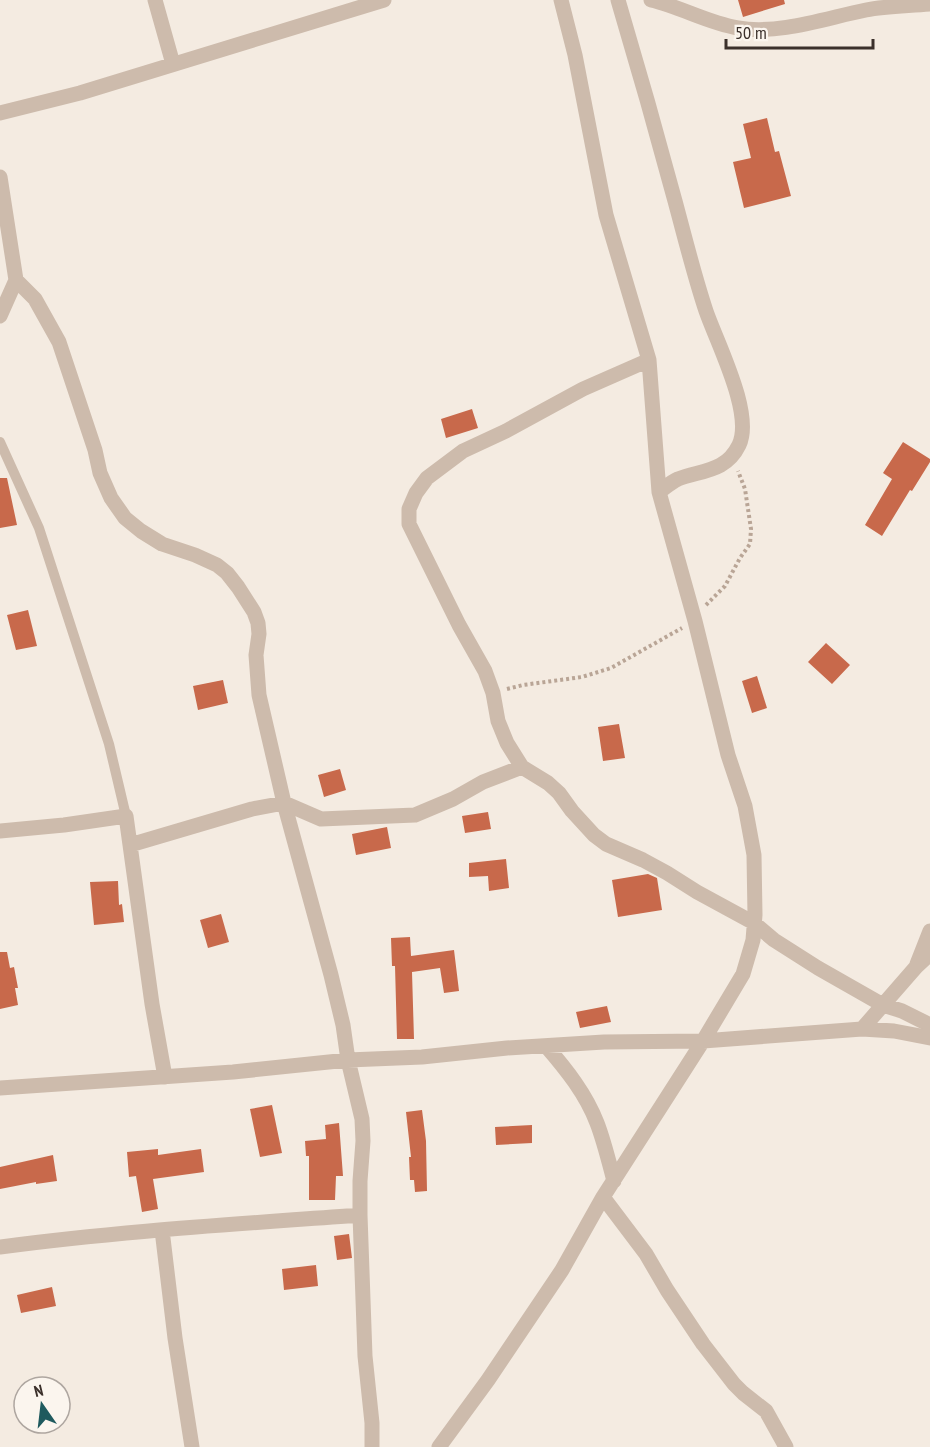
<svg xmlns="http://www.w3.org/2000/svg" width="930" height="1447" font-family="'PT Sans Narrow',sans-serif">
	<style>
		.building { fill: #c8694b }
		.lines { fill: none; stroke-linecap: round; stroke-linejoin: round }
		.path { stroke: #b9a596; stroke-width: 4; stroke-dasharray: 3 3; stroke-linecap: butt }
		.service { stroke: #cdbbac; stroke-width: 10 }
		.minor { stroke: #cdbbac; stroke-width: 15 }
	</style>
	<rect width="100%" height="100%" fill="#f4ebe1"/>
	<path class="building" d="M 738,0 L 784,0 L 785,4 L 743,17 Z
		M 767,118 L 775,152 L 779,151 L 791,196 L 744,208 L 733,162 L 751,158 L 743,124 Z
		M 472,409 L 478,428 L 446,438 L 441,419 Z
		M 903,442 L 930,459 L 930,462 L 912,491 L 910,490 L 882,536 L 865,525 L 892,479 L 883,473 Z
		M 0,478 L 7,478 L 17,525 L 0,528 Z
		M 28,610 L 37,646 L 16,650 L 7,615 Z
		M 826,643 L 850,665 L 832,684 L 808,662 Z
		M 757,676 L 767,708 L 752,713 L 742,681 Z
		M 223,680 L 228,703 L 198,710 L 193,686 Z
		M 619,724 L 625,758 L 603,761 L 598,727 Z
		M 340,769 L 346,790 L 324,797 L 318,775 Z
		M 488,812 L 491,829 L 465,833 L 462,816 Z
		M 387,827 L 391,848 L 356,855 L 352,834 Z
		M 506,859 L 509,888 L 489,891 L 488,876 L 469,877 L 469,863 Z
		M 648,874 L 657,878 L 662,910 L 618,917 L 612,880 Z
		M 118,881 L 119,905 L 122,904 L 124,922 L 94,925 L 90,882 Z
		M 221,914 L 229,942 L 208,948 L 200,920 Z
		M 410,937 L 411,956 L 454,950 L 459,991 L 444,993 L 440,968 L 412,972 L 414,1039 L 397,1039 L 395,966 L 392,966 L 391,938 Z
		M 0,952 L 7,952 L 10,968 L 14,967 L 18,988 L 15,988 L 18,1005 L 0,1009 Z
		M 607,1006 L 611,1022 L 580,1028 L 576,1012 Z
		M 272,1105 L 282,1153 L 260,1157 L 250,1109 Z
		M 422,1110 L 426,1141 L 427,1191 L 415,1192 L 414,1180 L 410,1180 L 409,1157 L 411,1157 L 406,1112 Z
		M 339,1123 L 343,1176 L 336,1176 L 335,1200 L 309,1200 L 309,1156 L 306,1156 L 305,1141 L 326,1139 L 325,1125 Z
		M 532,1125 L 532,1143 L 496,1145 L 495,1127 Z
		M 158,1149 L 158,1155 L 201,1149 L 204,1172 L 153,1179 L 158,1209 L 142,1212 L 136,1176 L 129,1177 L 127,1152 Z
		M 53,1155 L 57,1181 L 36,1184 L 36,1182 L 0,1189 L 0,1167 Z
		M 349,1234 L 352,1258 L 337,1260 L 334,1236 Z
		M 316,1265 L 318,1286 L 284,1290 L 282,1269 Z
		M 52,1287 L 56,1306 L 21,1313 L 17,1295 Z"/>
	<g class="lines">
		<path class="path" d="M 706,605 L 725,586 L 740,558 L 750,544 L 751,529 L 745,489 L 738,471
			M 507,689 L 523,685 L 582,677 L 611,668 L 682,628"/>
		<path class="service" d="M 0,442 L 39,528 L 109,744 L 126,816"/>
		<path class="minor" d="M 155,0 L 173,64
			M 618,0 C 638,67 657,134 675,201 C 685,238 694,275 706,311 C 717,343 754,414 739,445 C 726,472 702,470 678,479 C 671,482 665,488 659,492
			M 651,0 C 681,7 708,23 738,28 C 779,35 826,18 866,10 C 886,6 909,6 930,4
			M 0,113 L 80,93 L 384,0
			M 0,177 L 16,280 L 0,316
			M 16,280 L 35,299 L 59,342 L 95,450 L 100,473 L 111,498 L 125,518 L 141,531 L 162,544 L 195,555 L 217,565 L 227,573 L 238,587 L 254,612 L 258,623 L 259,634 L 256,655 L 259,695 L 284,803 L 331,975 L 343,1025 L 348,1060 L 362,1119 L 363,1141 L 360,1181 L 360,1215 L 365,1356 L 372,1423 L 372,1447
			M 649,360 L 583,389 L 506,431 L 463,451 L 427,478 L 416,493 L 409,509 L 409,524 L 459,625 L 485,671 L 493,693 L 498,721 L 507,743 L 522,767 L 548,783 L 559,793 L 572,811 L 594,835 L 606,844 L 643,860 L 667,873 L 697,892 L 754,923 L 774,940 L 818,968 L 883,1005 L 902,1011 L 930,1025
			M 0,831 L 64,825 L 126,816 L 152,1004 L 165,1077
			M 130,845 L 252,809 L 284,803 L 321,819 L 415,815 L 453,799 L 483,782 L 522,767
			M 917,964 L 930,931
			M 862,1029 L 916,967 L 930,954
			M 546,1046 C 566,1069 586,1094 597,1123 C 604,1141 609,1162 614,1181
			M 0,1088 L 233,1072 L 348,1060 L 422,1057 L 507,1048 L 604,1042 L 703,1041 L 862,1029 L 894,1031 L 930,1038
			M 603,1197 L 646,1254 L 667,1290 L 703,1344 L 734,1384 L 743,1393 L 766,1411 L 786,1447
			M 162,1230 L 175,1338 L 192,1447
			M 0,1247 C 119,1231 240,1224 360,1215
			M 439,1447 L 488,1380 L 562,1270 L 603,1197 L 703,1041 L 743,974 L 753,940 L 755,915 L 754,855 L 745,806 L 728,755 L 695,621 L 659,492 L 649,360 L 606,215 L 575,55 L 561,0"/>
	</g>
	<g transform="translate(42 1405) rotate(346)"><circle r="28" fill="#fbf5ee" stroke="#aea6a0" stroke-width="1.5"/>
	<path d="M0-4.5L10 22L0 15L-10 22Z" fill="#1f5a5e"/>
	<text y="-9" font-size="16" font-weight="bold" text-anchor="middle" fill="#3b302b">N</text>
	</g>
	<path d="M726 39v9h147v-9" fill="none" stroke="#3b302b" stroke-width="3"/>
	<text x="735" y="39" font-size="18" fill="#3b302b" stroke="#fbf5ee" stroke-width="4.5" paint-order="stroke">50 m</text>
</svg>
